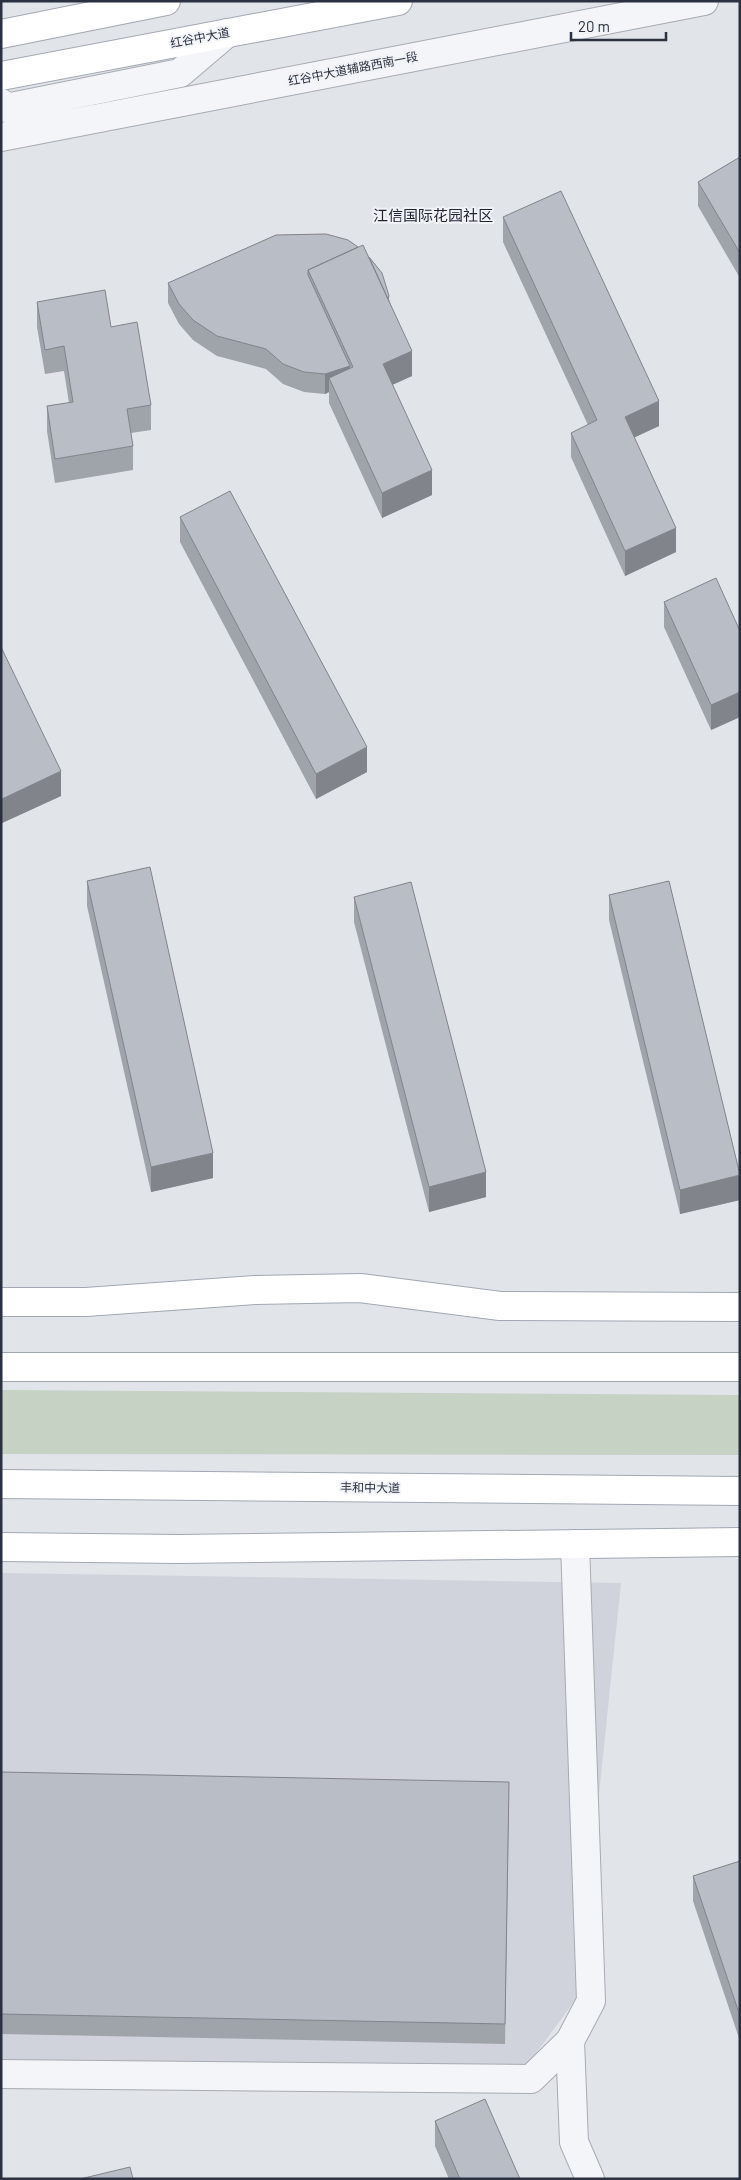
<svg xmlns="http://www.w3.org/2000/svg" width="741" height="2180" font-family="Barlow,'Noto Sans SC',sans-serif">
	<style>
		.built { fill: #d0d3db }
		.green { fill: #c6d2c3 }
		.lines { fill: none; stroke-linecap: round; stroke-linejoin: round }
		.minor-casing { stroke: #a7abb3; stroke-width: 30 }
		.major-casing { stroke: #a1a8b4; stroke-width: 30 }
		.minor { stroke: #f4f5f8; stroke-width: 28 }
		.major { stroke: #fff; stroke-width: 28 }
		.wall { fill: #9fa3aa }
		.shaded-wall { fill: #82848b }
		.building { fill: #b9bdc6; stroke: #82848b }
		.labels { text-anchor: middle; stroke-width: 4; stroke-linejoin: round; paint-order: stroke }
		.street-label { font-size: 12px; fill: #2b3140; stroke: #f1f3f7 }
		.quarter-label { font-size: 15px; fill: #1d2231; stroke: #f1f3f7 }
	</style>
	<rect width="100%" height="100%" fill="#e1e4e9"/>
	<path class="built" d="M 1,1573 L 621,1583 L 578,1996 L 523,2071 L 1,2060 Z"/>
	<path class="green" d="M 1,1390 L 740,1395 L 740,1455 L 1,1454 Z"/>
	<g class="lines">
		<defs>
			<path id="minor" d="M 1,103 L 6,108 L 180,73 L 227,33
				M 1,137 L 704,1
				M 570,2041 L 574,2142 L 590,2179
				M 1,2074 L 531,2079 L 570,2041 L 591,2001 L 575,1544"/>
			<path id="major" d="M 1,34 L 166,1
				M 1,76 L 398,1
				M 1,1302 L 86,1302 L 255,1290 L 360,1288 L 500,1306 L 740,1307
				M 1,1367 L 740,1367
				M 1,1484 L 740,1491
				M 1,1547 L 178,1549 L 740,1542"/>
		</defs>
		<use href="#minor" class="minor-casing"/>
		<use href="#major" class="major-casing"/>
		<use href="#minor" class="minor"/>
		<use href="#major" class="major"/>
	</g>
	<path class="wall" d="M 740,157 L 740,278 L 698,206 L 698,182 Z
		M 503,217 L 659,426 L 634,437 L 676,552 L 625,576 L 571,457 L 571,433 L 588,425 L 503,242 Z
		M 276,235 L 389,299 L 412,376 L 392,385 L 432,495 L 382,518 L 329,403 L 329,392 L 325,394 L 304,392 L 283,384 L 266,369 L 217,356 L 193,340 L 179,324 L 168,303 L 168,283 Z
		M 37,302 L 111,327 L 151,405 L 151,430 L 131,433 L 133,446 L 133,470 L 55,483 L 47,431 L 47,406 L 69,403 L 64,371 L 45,374 L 37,327 Z
		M 180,517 L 367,772 L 316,799 L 180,542 Z
		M 664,602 L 740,631 L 740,717 L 711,730 L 664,627 Z
		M 1,647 L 61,796 L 2,823 L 1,821 Z
		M 87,881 L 213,1178 L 151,1192 L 87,906 Z
		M 609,895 L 740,1200 L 680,1214 L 609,920 Z
		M 354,897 L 486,1197 L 429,1212 L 354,922 Z
		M 1,1772 L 509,1802 L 505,2044 L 1,2034 Z
		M 740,1861 L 740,2041 L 693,1901 L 693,1876 Z
		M 435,2121 L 520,2179 L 449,2179 L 435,2146 Z"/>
	<path class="shaded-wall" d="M 412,351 L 412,376 L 383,389 L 383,364 Z
		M 350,366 L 350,386 L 329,378 L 329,392 L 325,394 L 325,374 Z
		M 659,401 L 659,426 L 625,442 L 625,417 Z
		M 432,470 L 432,495 L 382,518 L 382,493 Z
		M 676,528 L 676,552 L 625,576 L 625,551 Z
		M 740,692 L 740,717 L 711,730 L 711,705 Z
		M 367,747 L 367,772 L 316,799 L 316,774 Z
		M 61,771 L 61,796 L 2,823 L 2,799 Z
		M 213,1153 L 213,1178 L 151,1192 L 151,1167 Z
		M 486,1172 L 486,1197 L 429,1212 L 429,1187 Z
		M 740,1175 L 740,1200 L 680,1214 L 680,1190 Z"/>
	<path class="building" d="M 740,157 L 740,253 L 698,182 Z
		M 561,191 L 659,401 L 625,417 L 676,528 L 625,551 L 571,433 L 597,420 L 503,217 Z
		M 326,234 L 348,240 L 358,247 L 308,270 L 308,275 L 350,366 L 325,374 L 304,372 L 283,364 L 266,349 L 217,336 L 193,320 L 179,304 L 168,283 L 276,235 Z
		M 363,245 L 412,351 L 383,364 L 432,470 L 382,493 L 329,378 L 353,367 L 308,270 Z
		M 369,257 L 382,273 L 389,296 L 388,299 Z
		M 105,290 L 111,327 L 137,322 L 151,405 L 127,409 L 133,446 L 55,459 L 47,406 L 73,402 L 64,346 L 45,350 L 37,302 Z
		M 230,491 L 367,747 L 316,774 L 180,517 Z
		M 716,578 L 740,631 L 740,692 L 711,705 L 664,602 Z
		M 1,647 L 61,771 L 2,799 L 1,796 Z
		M 150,867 L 213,1153 L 151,1167 L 87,881 Z
		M 669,881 L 740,1175 L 680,1190 L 609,895 Z
		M 411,882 L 486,1172 L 429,1187 L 354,897 Z
		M 1,1772 L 509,1782 L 505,2024 L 1,2014 Z
		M 740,1861 L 740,2016 L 693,1876 Z
		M 485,2099 L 520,2179 L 460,2179 L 435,2121 Z
		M 130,2167 L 133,2179 L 80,2179 Z"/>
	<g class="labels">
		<g class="street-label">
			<text transform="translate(200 38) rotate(-11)" y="4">红谷中大道</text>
			<text transform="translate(353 69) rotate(-11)" y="4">红谷中大道辅路西南一段</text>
			<text transform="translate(370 1488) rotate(1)" y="4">丰和中大道</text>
		</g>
		<g class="quarter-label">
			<text x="433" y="221">江信国际花园社区</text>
		</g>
	</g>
	<rect width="741" height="2180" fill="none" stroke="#2b3140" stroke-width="5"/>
	<path d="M571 32v8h95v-8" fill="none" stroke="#2b3140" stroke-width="2.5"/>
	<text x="578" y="32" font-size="15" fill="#2b3140" stroke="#f1f3f7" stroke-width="4" paint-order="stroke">20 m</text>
</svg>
